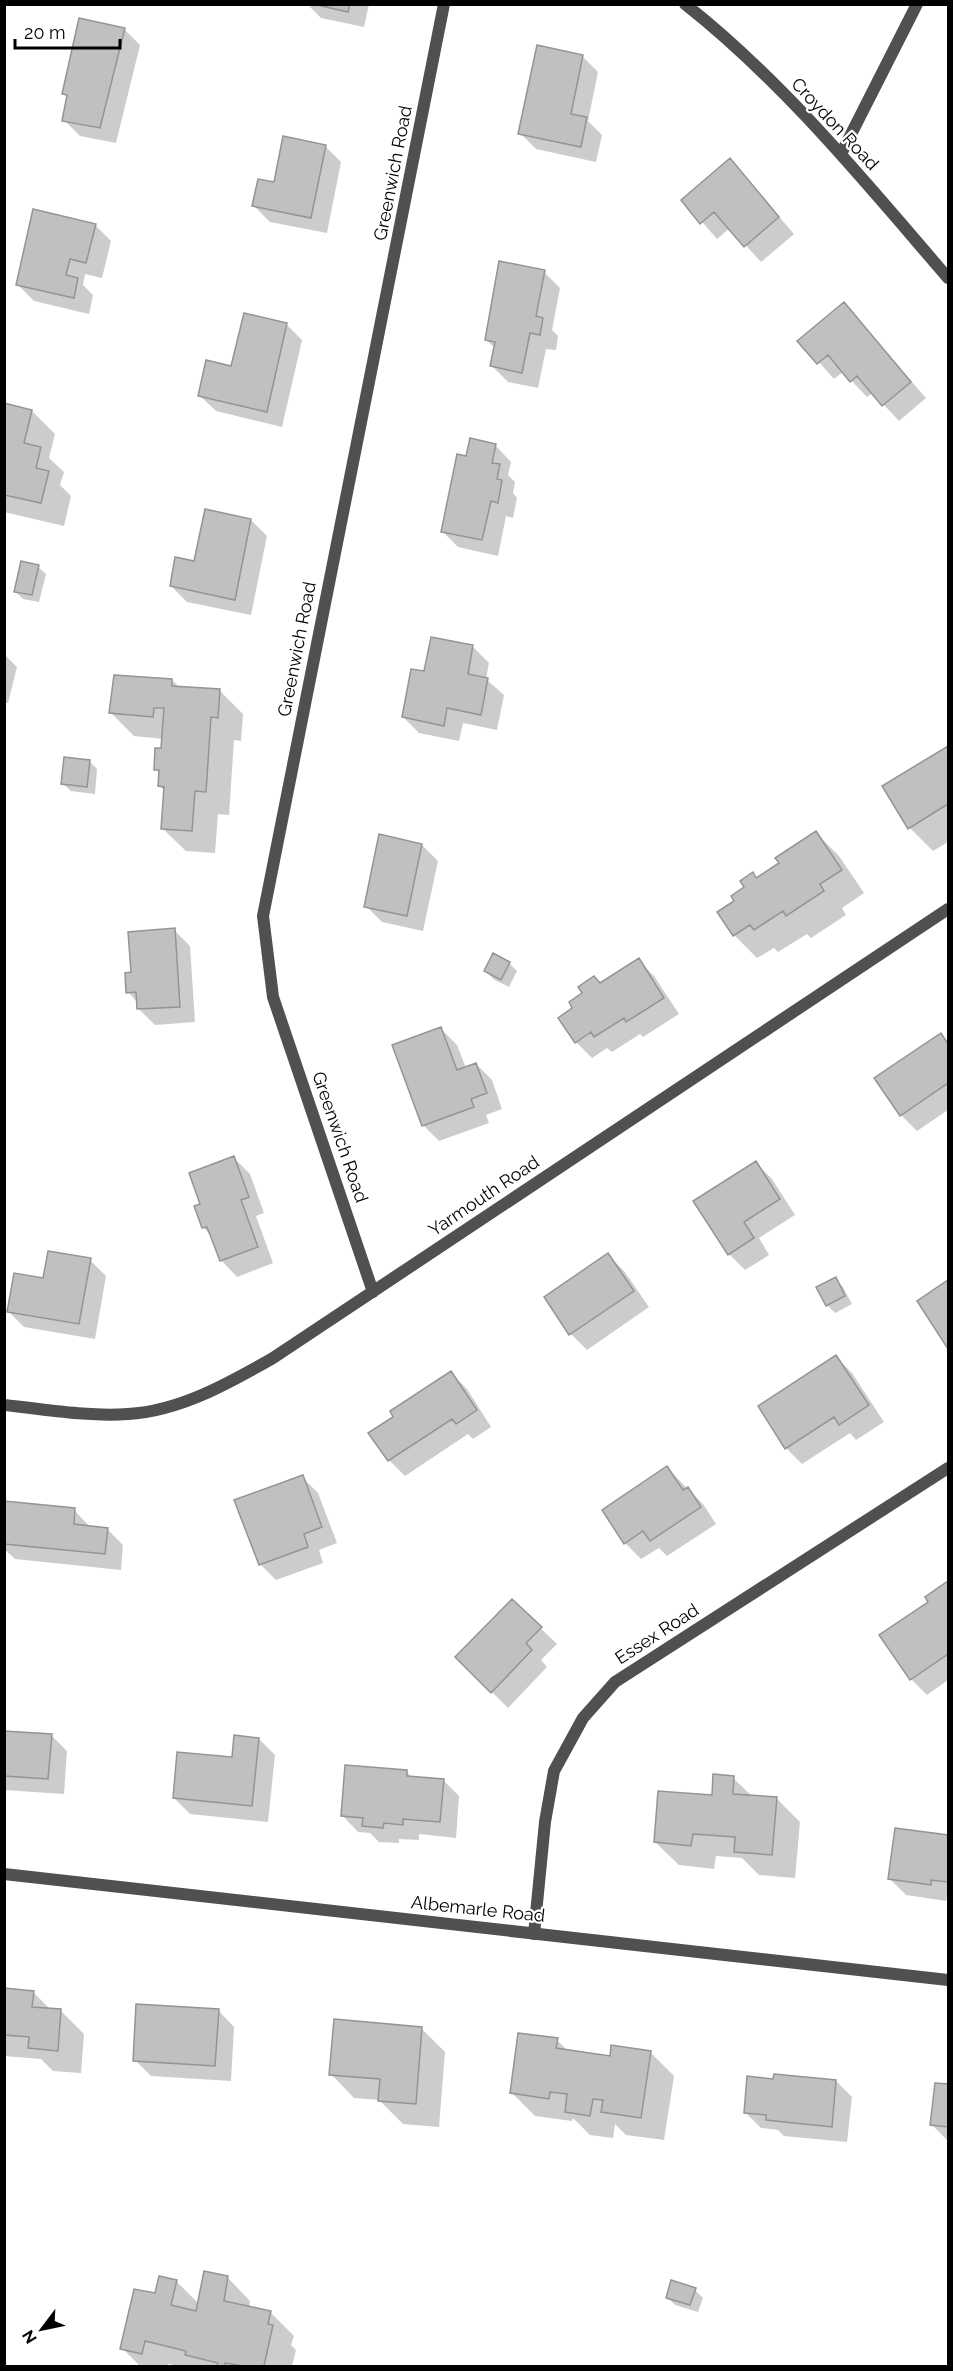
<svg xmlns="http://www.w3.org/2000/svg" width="953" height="2371" font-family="Raleway,sans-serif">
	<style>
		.shadow { fill: #0003 }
		.building { fill: #c0c0c0; stroke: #949494; stroke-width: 1.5 }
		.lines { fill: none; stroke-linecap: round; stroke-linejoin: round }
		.minor { stroke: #505050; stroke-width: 12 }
		.tertiary { stroke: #505050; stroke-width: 12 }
		.labels { text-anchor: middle; stroke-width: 4.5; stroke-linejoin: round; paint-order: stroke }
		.street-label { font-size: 18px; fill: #000; stroke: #fff }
	</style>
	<rect width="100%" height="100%" fill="#fff"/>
	<path class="shadow" d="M 307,4 L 369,4 L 364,27 L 321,18 Z
		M 124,29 L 140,45 L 116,143 L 80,136 L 64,120 L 68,98 L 63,93 Z
		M 582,56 L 598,72 L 588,121 L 602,135 L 596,162 L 536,149 L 520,133 Z
		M 325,146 L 341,162 L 327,233 L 270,222 L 254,206 L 275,184 Z
		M 730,160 L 794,234 L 761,262 L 730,228 L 717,239 L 683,200 Z
		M 95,225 L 111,241 L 102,278 L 85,274 L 83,285 L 93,295 L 89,314 L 34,301 L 18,285 Z
		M 544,272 L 560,288 L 552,330 L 558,336 L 556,350 L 546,349 L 538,388 L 508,382 L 492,366 L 495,348 L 486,340 Z
		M 844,304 L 926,398 L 899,421 L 873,393 L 867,397 L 843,372 L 834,379 L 800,341 Z
		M 286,324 L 302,340 L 282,427 L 216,411 L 199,395 Z
		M 4,404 L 32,411 L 55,434 L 49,458 L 64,472 L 60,485 L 71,496 L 64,526 L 4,512 Z
		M 495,445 L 511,462 L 508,475 L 515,482 L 513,493 L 517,498 L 513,518 L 506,516 L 498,556 L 458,547 L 442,531 L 467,458 Z
		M 251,520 L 267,536 L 251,615 L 187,602 L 171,586 L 195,563 Z
		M 38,567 L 46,574 L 39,602 L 23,599 L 15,591 Z
		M 432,639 L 473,647 L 489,663 L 486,679 L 504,695 L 497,730 L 463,723 L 459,741 L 419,733 L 403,717 L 426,673 Z
		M 4,654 L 17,667 L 8,703 L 4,702 Z
		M 172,680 L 180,688 L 220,691 L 243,714 L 241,741 L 234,740 L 229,815 L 218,814 L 215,853 L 186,851 L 162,828 L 165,791 L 159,785 L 160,774 L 155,769 L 163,750 L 164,739 L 134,736 L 111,713 Z
		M 948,748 L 948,842 L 933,851 L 910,828 L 884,787 Z
		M 89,761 L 97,769 L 95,794 L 71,791 L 63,784 Z
		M 816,833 L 839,856 L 864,893 L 842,908 L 846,915 L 811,938 L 807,934 L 778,952 L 774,948 L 757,958 L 734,935 L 736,902 L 753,874 L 758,879 L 781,863 Z
		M 422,845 L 438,861 L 423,931 L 382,922 L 366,906 Z
		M 174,930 L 190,946 L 195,1022 L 155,1025 L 139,1009 L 138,1003 L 128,992 L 133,973 Z
		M 638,960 L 654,976 L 679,1014 L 643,1037 L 640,1034 L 612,1052 L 607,1048 L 592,1058 L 576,1042 L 574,1009 L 584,994 Z
		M 509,963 L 517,971 L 509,987 L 493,979 L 486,971 Z
		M 441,1029 L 457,1045 L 466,1068 L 476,1064 L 492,1080 L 502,1109 L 486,1115 L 489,1123 L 439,1141 L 423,1125 Z
		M 941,1035 L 948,1042 L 948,1110 L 917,1131 L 901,1115 Z
		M 234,1158 L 250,1174 L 264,1213 L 256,1216 L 273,1263 L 237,1277 L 221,1260 L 212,1237 L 203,1227 L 202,1204 Z
		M 756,1163 L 772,1179 L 795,1215 L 759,1238 L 769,1255 L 745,1270 L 729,1254 Z
		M 608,1255 L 624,1271 L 649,1307 L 587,1350 L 571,1334 Z
		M 90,1260 L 106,1276 L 95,1339 L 24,1327 L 8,1311 L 44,1279 Z
		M 836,1279 L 843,1287 L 852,1304 L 835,1313 L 827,1305 Z
		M 948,1282 L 948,1346 L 919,1301 Z
		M 836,1357 L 852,1373 L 884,1422 L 856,1440 L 850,1433 L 802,1464 L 786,1448 L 760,1407 Z
		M 451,1373 L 467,1389 L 491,1427 L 473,1439 L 468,1434 L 405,1476 L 389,1460 L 395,1417 Z
		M 667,1468 L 703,1504 L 716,1524 L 667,1556 L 659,1548 L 641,1559 L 625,1543 Z
		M 302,1477 L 318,1493 L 337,1543 L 319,1550 L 323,1563 L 276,1580 L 260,1564 Z
		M 4,1503 L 74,1510 L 90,1527 L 107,1529 L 123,1545 L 121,1570 L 15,1559 L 4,1549 Z
		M 948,1583 L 948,1680 L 927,1695 L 911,1679 L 930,1602 L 927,1597 Z
		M 512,1601 L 557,1644 L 541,1660 L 547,1667 L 508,1708 L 457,1657 Z
		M 4,1732 L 51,1735 L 67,1751 L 64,1794 L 4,1790 Z
		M 259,1739 L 275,1755 L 268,1822 L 190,1814 L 174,1798 L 234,1759 Z
		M 407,1772 L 412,1778 L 443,1780 L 459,1796 L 456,1838 L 419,1834 L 419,1840 L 399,1839 L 399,1843 L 379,1842 L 370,1833 L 358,1832 L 342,1815 Z
		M 733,1778 L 753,1797 L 777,1799 L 800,1822 L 795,1878 L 759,1875 L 742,1858 L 716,1856 L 714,1869 L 679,1865 L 655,1842 Z
		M 896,1830 L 948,1836 L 948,1895 L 946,1901 L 906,1895 L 890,1879 Z
		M 4,1990 L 33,1992 L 51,2010 L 60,2010 L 84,2034 L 81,2073 L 53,2071 L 41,2059 L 4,2056 Z
		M 218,2010 L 234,2027 L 231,2081 L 151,2076 L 135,2060 Z
		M 421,2028 L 445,2052 L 439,2127 L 403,2124 L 379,2100 L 354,2098 L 331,2074 Z
		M 557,2040 L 569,2052 L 611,2058 L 650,2052 L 674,2076 L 664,2140 L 626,2135 L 615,2124 L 613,2138 L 590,2135 L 573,2118 L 572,2121 L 535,2116 L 511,2092 Z
		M 774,2081 L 836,2081 L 852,2097 L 847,2142 L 784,2136 L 778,2130 L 761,2128 L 745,2112 Z
		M 936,2085 L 948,2086 L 948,2141 L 932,2125 Z
		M 227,2277 L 250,2301 L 249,2308 L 270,2312 L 294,2336 L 291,2345 L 296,2350 L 292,2366 L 179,2366 L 168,2364 L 167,2366 L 140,2366 L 122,2348 L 156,2295 L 176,2281 L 199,2304 Z
		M 695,2290 L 703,2298 L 698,2312 L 675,2305 L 667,2297 Z"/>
	<path class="building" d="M 313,4 L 350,4 L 348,12 Z
		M 79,18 L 125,28 L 100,128 L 62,121 L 67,95 L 62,94 Z
		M 537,45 L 583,55 L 571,114 L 587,117 L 581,147 L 518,134 Z
		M 283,136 L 326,145 L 311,218 L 252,206 L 258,179 L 274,182 Z
		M 730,158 L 779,217 L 744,247 L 714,212 L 700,224 L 681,200 Z
		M 33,209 L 96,224 L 86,263 L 70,259 L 66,275 L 78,278 L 74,298 L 16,285 Z
		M 499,261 L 545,270 L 536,316 L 543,318 L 540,335 L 530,333 L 522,373 L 490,366 L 495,342 L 485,340 Z
		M 844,302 L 911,382 L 882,406 L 857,376 L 850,382 L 828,355 L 817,364 L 797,341 Z
		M 244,313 L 287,323 L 267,412 L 198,396 L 206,360 L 231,366 Z
		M 4,403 L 32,410 L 24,443 L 41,447 L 36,468 L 49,471 L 41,503 L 4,495 Z
		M 470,438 L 496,444 L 492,463 L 500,464 L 497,479 L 502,480 L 498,503 L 491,501 L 482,540 L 441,532 L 457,454 L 466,456 Z
		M 205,509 L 251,519 L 235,600 L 170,586 L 175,557 L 194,561 Z
		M 21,561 L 39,565 L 32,595 L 14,592 Z
		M 431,637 L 473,645 L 468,674 L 488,678 L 481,715 L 447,708 L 444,726 L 402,717 L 411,669 L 424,671 Z
		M 114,675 L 172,679 L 172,686 L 220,689 L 218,718 L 211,717 L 206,792 L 195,791 L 192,831 L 161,829 L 164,787 L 158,786 L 159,770 L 154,770 L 155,748 L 161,748 L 164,708 L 154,708 L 153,717 L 109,713 Z
		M 948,746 L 948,804 L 908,829 L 882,786 Z
		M 64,757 L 90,760 L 87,787 L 61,784 Z
		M 816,831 L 842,870 L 820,884 L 824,891 L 786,916 L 783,911 L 754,930 L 750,925 L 733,936 L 717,912 L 734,901 L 731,896 L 744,887 L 740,881 L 753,872 L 756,878 L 779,863 L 775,858 Z
		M 379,834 L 422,844 L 407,916 L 364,907 Z
		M 175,928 L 180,1007 L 137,1009 L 136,992 L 126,993 L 125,973 L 131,972 L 128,932 Z
		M 493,953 L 510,962 L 501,980 L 484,971 Z
		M 639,958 L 664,998 L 626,1022 L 624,1018 L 594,1037 L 591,1032 L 575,1043 L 558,1018 L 572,1008 L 569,1002 L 582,993 L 578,987 L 594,976 L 600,983 Z
		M 441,1027 L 457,1070 L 476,1063 L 487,1093 L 471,1099 L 474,1107 L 422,1126 L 392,1045 Z
		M 941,1033 L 948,1044 L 948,1083 L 900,1116 L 874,1078 Z
		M 234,1156 L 249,1197 L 241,1200 L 258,1247 L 220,1261 L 207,1227 L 202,1228 L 194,1206 L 200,1204 L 189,1173 Z
		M 756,1161 L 780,1199 L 744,1222 L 754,1238 L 728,1255 L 693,1201 Z
		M 48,1251 L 91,1258 L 79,1324 L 7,1312 L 14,1273 L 43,1278 Z
		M 608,1253 L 634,1291 L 569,1335 L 544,1297 Z
		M 836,1277 L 845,1296 L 826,1306 L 816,1287 Z
		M 948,1280 L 948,1349 L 917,1301 Z
		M 836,1355 L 869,1405 L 839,1425 L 834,1417 L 785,1449 L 758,1406 Z
		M 451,1371 L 477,1410 L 456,1424 L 452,1419 L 388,1461 L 368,1433 L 393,1417 L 390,1411 Z
		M 667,1466 L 683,1490 L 688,1487 L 701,1507 L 650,1541 L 643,1531 L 624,1544 L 602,1510 Z
		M 303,1475 L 322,1527 L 304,1534 L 308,1547 L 259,1565 L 234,1500 Z
		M 4,1501 L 75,1508 L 74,1524 L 108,1528 L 105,1554 L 4,1544 Z
		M 948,1581 L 948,1654 L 910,1680 L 879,1635 L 928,1602 L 925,1597 Z
		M 512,1599 L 542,1627 L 526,1643 L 532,1650 L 491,1693 L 455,1657 Z
		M 4,1731 L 52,1734 L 48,1779 L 4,1776 Z
		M 234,1735 L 259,1738 L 252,1806 L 173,1798 L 177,1752 L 232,1757 Z
		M 345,1765 L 407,1770 L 407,1776 L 444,1779 L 440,1822 L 403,1819 L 403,1825 L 384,1823 L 383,1828 L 362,1826 L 363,1818 L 341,1816 Z
		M 713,1774 L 734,1776 L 733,1794 L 777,1797 L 772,1855 L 734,1852 L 735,1837 L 693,1834 L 691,1846 L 654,1842 L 658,1791 L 712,1795 Z
		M 895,1828 L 948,1835 L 948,1882 L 931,1880 L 931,1885 L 888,1879 Z
		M 4,1988 L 34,1991 L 32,2007 L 61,2009 L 58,2051 L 28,2048 L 29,2037 L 4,2035 Z
		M 136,2004 L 219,2009 L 215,2066 L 133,2061 Z
		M 334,2019 L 422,2027 L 416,2104 L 378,2101 L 380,2079 L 329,2075 Z
		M 518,2033 L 558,2038 L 556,2048 L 610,2056 L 611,2045 L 651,2051 L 641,2118 L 601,2112 L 603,2100 L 593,2099 L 590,2116 L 565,2112 L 567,2094 L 550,2092 L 549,2099 L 510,2093 Z
		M 774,2074 L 836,2080 L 832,2127 L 766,2120 L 766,2115 L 744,2113 L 747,2076 L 773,2079 Z
		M 935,2083 L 948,2084 L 948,2127 L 930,2125 Z
		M 204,2271 L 228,2276 L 224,2301 L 271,2311 L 268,2324 L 273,2325 L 264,2366 L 243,2366 L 225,2363 L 224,2366 L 217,2366 L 218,2363 L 185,2355 L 186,2351 L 145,2341 L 142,2354 L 120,2349 L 134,2289 L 155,2293 L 159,2276 L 177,2280 L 171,2305 L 196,2311 Z
		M 671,2280 L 696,2288 L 690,2305 L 666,2298 Z"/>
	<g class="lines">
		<path class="minor" d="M 685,4 C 784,82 866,183 948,278
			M 841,154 L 917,4
			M 373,1292 L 273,997 L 263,916 L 444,4
			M 4,1405 C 45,1409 87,1417 128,1414 C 180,1411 229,1383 273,1358 L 948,909
			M 534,1934 L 545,1822 L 554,1771 L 583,1718 L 615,1682 L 948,1468"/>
		<path class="tertiary" d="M 4,1874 L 948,1980"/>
	</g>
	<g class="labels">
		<g class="street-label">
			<text transform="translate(835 124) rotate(47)" y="6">Croydon Road</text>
			<text transform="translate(393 173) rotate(-79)" y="6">Greenwich Road</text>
			<text transform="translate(297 649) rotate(-79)" y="6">Greenwich Road</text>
			<text transform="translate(340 1137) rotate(71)" y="6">Greenwich Road</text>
			<text transform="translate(484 1196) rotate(-34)" y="6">Yarmouth Road</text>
			<text transform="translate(657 1634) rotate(-33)" y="6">Essex Road</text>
			<text transform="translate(478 1909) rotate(6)" y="6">Albemarle Road</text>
		</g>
	</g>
	<rect width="953" height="2371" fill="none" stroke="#000000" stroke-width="12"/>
	<g transform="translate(42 2329) rotate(238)" stroke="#ffffff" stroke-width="4.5" paint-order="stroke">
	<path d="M0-4.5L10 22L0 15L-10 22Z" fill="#000000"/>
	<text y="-9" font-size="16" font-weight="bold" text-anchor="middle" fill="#000000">N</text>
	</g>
	<path d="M15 39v9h105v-9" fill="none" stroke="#000000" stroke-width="3"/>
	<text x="24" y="39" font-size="18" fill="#000000" stroke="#ffffff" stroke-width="4.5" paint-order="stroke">20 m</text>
</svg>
